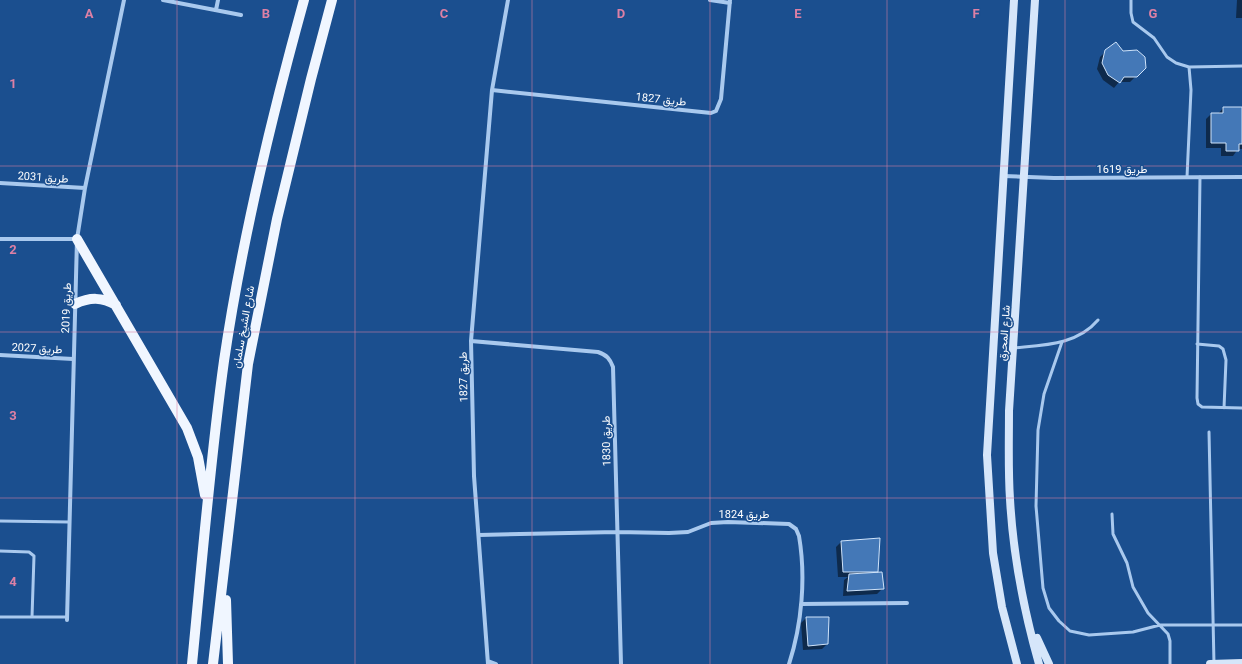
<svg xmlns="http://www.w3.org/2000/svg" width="1242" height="664" font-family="Roboto,Vazirmatn,sans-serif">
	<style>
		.shadow { fill: #0007 }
		.building { fill: #4478b7; stroke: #cfe3fa }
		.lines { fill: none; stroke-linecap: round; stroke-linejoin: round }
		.lane { stroke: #a9c9ee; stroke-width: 3 }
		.street { stroke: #a9c9ee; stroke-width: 4 }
		.secondary { stroke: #d6e6fa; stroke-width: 8 }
		.primary { stroke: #f0f6ff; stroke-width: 10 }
		.grid { fill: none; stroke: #dd80a5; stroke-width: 1; stroke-opacity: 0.55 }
		.labels { text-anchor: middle; stroke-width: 3; stroke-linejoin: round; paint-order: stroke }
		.street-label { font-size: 11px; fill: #fff; stroke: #1b4f8f }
		.grid-label { font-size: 13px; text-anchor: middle; font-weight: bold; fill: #dd80a5; stroke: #1b4f8f; stroke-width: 3; stroke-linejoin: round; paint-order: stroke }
	</style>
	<rect width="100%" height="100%" fill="#1b4f8f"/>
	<path class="shadow" d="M 1237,0 L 1242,0 L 1242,18 L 1236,18 Z
		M 1106,51 L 1122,52 L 1145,67 L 1130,82 L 1119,82 L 1114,88 L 1103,80 L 1097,69 L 1100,57 Z
		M 1223,108 L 1242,115 L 1242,149 L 1238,149 L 1233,156 L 1221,156 L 1221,148 L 1206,148 L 1206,119 L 1211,114 L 1218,114 Z
		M 841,542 L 877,571 L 875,574 L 883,588 L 877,594 L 843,596 L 844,580 L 848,577 L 838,577 L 836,547 Z
		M 806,618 L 828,618 L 827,644 L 822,649 L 803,650 L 801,623 Z"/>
	<path class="building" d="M 1116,42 L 1123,51 L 1137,50 L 1145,57 L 1146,68 L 1137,77 L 1124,77 L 1120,83 L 1108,75 L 1102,63 L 1105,50 Z
		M 1223,107 L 1242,107 L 1242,144 L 1239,144 L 1239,151 L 1226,151 L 1226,143 L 1211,143 L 1211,113 L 1223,113 Z
		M 880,538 L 878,572 L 843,572 L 841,541 Z
		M 882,572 L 884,589 L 847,591 L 849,574 Z
		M 806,617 L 829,617 L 828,644 L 808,646 Z"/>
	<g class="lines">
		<path class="lane" d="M 1131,0 L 1131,13 L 1133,22 L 1154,38 L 1167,57 L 1176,63 L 1189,67 L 1191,90 L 1187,177
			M 1189,67 L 1242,66
			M 1200,177 L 1197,398 L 1198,404 L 1202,407 L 1242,408
			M 1062,342 L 1044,394 L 1038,430 L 1036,506 L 1043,588 L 1049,608 L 1059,621 L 1070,631 L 1089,635 L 1133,632 L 1160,625 L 1242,625
			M 1197,344 L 1219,346 L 1223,349 L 1226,360 L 1224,408
			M 1014,348 C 1044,345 1077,345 1098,320
			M 1209,432 L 1214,664
			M 1112,514 L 1113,534 L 1127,563 L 1133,587 L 1148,613 L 1168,634 L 1170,641 L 1170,664
			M 0,521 L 69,522
			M 0,551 L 29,552 L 34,556 L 32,617
			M 0,617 L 67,617"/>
		<path class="street" d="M 163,0 L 241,15
			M 710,0 L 730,3
			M 216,10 L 218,0
			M 492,90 L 711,113 L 716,111 L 721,99 L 730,0
			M 1003,176 L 1054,178 L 1242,177
			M 0,183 L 85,188
			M 0,239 L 77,239
			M 471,341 L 598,352 C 607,355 610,359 613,367 L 621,664
			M 0,355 L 73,359
			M 479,535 L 617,532 L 669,533 L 688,532 L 711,523 L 728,522 L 789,524 L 796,529 L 799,536 C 806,577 802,624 789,664
			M 801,604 L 907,603
			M 67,620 L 77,239 L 85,188 L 124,0
			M 488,661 L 496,664
			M 488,664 L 474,476 L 471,341 L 492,90 L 508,0"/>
		<path class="secondary" d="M 1014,0 L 987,455 L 993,553 L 1002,607 L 1017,664
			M 1035,0 L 1009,411 C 1009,441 1008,470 1010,499 C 1013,554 1024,611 1039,664
			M 1037,638 L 1049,664
			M 1210,664 L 1242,663"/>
		<path class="primary" d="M 77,239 L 187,428 L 198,457 L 205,495
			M 75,304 C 90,297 102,297 116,305
			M 226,600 L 228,664
			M 192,664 C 202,563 210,461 224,361 C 242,238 271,119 304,0
			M 213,664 L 248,364 L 277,219 L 311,79 L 332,0"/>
	</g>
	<path class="grid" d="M 177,0 L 177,664M 355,0 L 355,664M 532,0 L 532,664M 710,0 L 710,664M 887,0 L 887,664M 1065,0 L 1065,664M 0,166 L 1242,166M 0,332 L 1242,332M 0,498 L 1242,498"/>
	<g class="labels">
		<g class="street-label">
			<text transform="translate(661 99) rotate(6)" y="4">طريق 1827</text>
			<text x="1122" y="173">طريق 1619</text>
			<text transform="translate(43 177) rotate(4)" y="4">طريق 2031</text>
			<text transform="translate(66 308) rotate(-88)" y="4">طريق 2019</text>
			<text transform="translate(243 327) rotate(-80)" y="4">شارع الشيخ سلمان</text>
			<text transform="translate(1004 333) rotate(-86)" y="4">شارع المحرق</text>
			<text transform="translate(37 348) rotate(3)" y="4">طريق 2027</text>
			<text transform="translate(463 377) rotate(-91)" y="4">طريق 1827</text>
			<text transform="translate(606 441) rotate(-91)" y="4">طريق 1830</text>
			<text x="744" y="518">طريق 1824</text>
		</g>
	</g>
	<g class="grid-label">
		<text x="89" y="18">A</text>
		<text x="266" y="18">B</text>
		<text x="444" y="18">C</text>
		<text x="621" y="18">D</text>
		<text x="798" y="18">E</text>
		<text x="976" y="18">F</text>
		<text x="1153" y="18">G</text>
		<text x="13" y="88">1</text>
		<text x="13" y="254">2</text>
		<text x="13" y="420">3</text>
		<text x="13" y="586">4</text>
	</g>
</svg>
